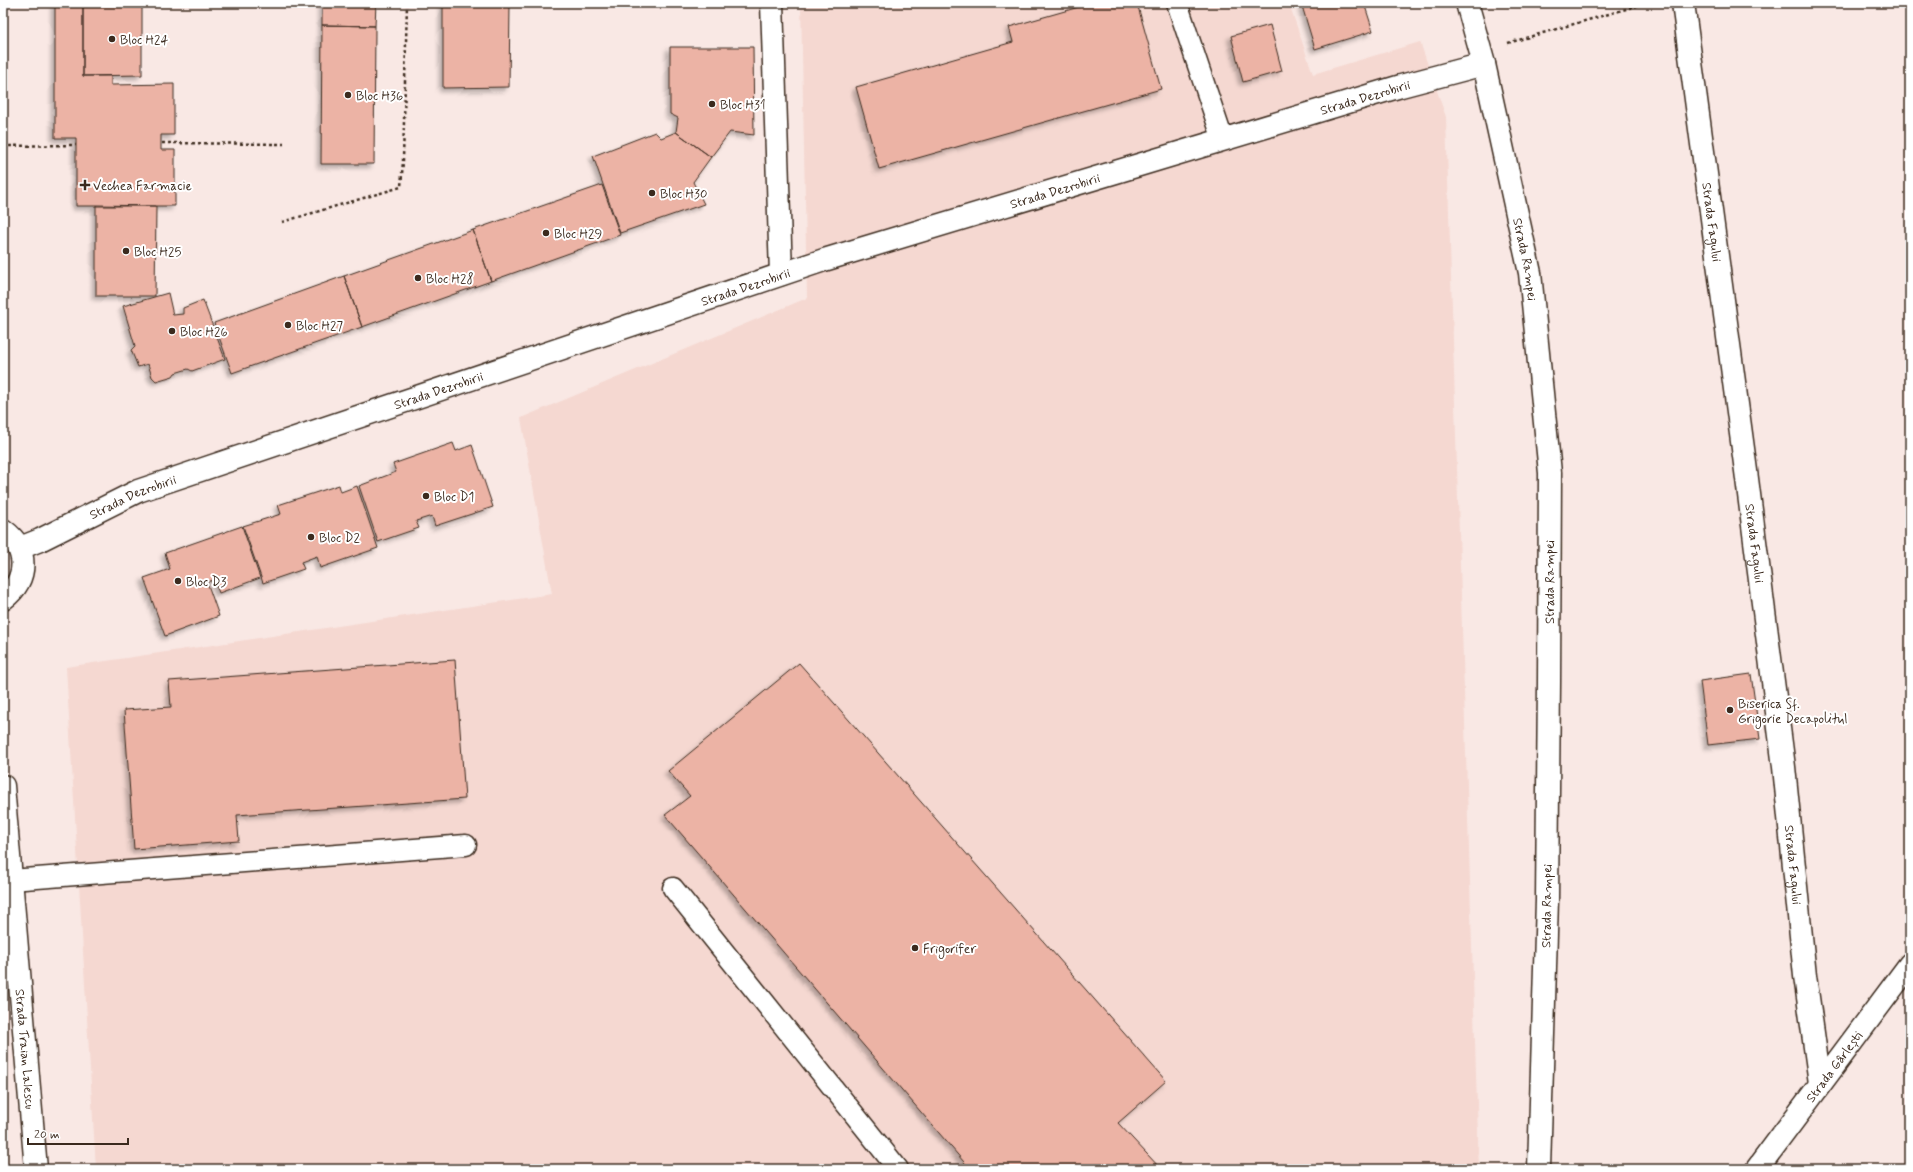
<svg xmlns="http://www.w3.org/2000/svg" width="1913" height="1172" font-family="Mynerve,sans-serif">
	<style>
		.built { fill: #f5d8d1 }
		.building { fill: #ecb3a5; stroke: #3b2a1e; filter: url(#shadow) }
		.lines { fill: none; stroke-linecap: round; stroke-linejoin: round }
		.service-casing { stroke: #3b2a1e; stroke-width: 23 }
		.minor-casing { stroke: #3b2a1e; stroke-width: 25 }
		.tertiary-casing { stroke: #3b2a1e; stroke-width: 25 }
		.path { stroke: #3b2a1e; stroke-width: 2.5; stroke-dasharray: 3 3; stroke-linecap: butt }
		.service { stroke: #fff; stroke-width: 20 }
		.minor { stroke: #fff; stroke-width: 22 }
		.tertiary { stroke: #fff; stroke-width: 22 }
		.poi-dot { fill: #3b2a1e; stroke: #fff; stroke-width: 1.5 }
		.labels { text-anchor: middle; stroke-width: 4; stroke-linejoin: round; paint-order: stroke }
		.poi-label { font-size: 13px; fill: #3b2a1e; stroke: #fff; text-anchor: start }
		.street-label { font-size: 13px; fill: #3b2a1e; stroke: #fff }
	</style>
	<defs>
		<filter id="shadow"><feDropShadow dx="-3.5" dy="3.5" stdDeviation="2" flood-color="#0004"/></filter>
	</defs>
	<rect width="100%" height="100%" fill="#f9e8e4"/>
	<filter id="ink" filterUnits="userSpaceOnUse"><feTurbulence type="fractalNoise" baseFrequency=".025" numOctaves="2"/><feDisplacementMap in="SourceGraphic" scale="8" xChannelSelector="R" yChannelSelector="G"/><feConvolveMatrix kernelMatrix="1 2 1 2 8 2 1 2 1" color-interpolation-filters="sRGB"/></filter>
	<g filter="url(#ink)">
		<path class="built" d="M 801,3 L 1289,3 L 1313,74 L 1420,42 L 1446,117 L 1479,1169 L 96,1169 L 66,667 L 552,594 L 521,418 L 807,298 Z"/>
		<path class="building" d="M 55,3 L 83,3 L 83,76 L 111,76 L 111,85 L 174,84 L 174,135 L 161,135 L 161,150 L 175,150 L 175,206 L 76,206 L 76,138 L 55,138 Z
			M 83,3 L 142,3 L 142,75 L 83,76 Z
			M 322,3 L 376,3 L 375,26 L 322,25 Z
			M 443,3 L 510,3 L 509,87 L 443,88 Z
			M 1093,3 L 1137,3 L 1161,89 L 879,169 L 856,87 L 1013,42 L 1009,27 Z
			M 1311,3 L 1364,3 L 1373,31 L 1315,49 L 1302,6 Z
			M 322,25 L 375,26 L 374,164 L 321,164 Z
			M 1270,25 L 1282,71 L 1243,82 L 1231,36 Z
			M 670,47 L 753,47 L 754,135 L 730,132 L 711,157 L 676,132 L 678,118 L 670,114 Z
			M 655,132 L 661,138 L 676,132 L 711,157 L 693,182 L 704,204 L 620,233 L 593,156 Z
			M 602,185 L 620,235 L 491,281 L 473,230 Z
			M 96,205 L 156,206 L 155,296 L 96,296 Z
			M 473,230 L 491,281 L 362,327 L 344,276 Z
			M 344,276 L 362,327 L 232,373 L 214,323 Z
			M 168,293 L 173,315 L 183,314 L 183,308 L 203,300 L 225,359 L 192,371 L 188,369 L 175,373 L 173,376 L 156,381 L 152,377 L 148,364 L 138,367 L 131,350 L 135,346 L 123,306 Z
			M 453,443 L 456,451 L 472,445 L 493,507 L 435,526 L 432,516 L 416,521 L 419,528 L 378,542 L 359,486 L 396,472 L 393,464 Z
			M 339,485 L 341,492 L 357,486 L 378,548 L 320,568 L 317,556 L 301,562 L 304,569 L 263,583 L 243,526 L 281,514 L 278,505 Z
			M 242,526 L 260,578 L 219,593 L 214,580 L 207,582 L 219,616 L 165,636 L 144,578 L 170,569 L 165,553 Z
			M 455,660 L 465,799 L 237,815 L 239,841 L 134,849 L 124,710 L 171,707 L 169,681 Z
			M 799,663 L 1166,1081 L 1118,1123 L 1161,1169 L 970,1169 L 665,815 L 690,796 L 668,771 Z
			M 1751,674 L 1760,739 L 1708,745 L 1700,681 Z"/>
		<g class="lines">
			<defs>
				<path id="service" d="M 1177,3 L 1223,140
					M 11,880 L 466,845
					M 673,888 L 898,1169"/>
				<g id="minor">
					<path d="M 772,3 L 781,274"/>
					<path id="s1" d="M 1467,3 L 1484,64 L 1530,273 L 1550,473 L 1549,682 L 1547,900 L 1539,1169"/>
					<path id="s2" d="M 1683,3 L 1746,471 L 1784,767 L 1805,976 L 1820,1083"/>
					<path id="s3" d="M 20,548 L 40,540 L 138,491 L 824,260 L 1401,86 L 1484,64"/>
				</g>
				<g id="tertiary">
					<path d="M 3,530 C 29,549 29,579 3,599"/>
					<path id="s4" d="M 3,786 L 36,1169"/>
					<path id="s5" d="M 1757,1169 L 1910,964"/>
				</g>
			</defs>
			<use href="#service" class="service-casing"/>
			<use href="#minor" class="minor-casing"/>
			<use href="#tertiary" class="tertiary-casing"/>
			<path class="path" d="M 1508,43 L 1647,3
				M 162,143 L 284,144
				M 3,146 L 76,145
				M 282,222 L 401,187 L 403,161 L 407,3"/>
			<use href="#service" class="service"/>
			<use href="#minor" class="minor"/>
			<use href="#tertiary" class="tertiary"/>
		</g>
	</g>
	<g class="poi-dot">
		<circle cx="112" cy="39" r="4"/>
		<circle cx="348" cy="95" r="4"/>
		<circle cx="712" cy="104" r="4"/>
		<path d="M83 179h4v4h4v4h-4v4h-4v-4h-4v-4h4z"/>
		<circle cx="652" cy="193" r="4"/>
		<circle cx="546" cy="233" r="4"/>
		<circle cx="126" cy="251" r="4"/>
		<circle cx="418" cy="278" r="4"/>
		<circle cx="288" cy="325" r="4"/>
		<circle cx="172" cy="331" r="4"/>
		<circle cx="426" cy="496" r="4"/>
		<circle cx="311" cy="537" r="4"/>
		<circle cx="178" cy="581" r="4"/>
		<circle cx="1730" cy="710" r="4"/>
		<circle cx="915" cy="948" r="4"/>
	</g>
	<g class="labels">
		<g class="poi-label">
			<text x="120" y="44">Bloc H24</text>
			<text x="356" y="100">Bloc H36</text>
			<text x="720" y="109">Bloc H31</text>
			<text x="93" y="190">Vechea Farmacie</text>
			<text x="660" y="198">Bloc H30</text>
			<text x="554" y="238">Bloc H29</text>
			<text x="134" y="256">Bloc H25</text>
			<text x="426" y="283">Bloc H28</text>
			<text x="296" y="330">Bloc H27</text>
			<text x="180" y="336">Bloc H26</text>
			<text x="434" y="501">Bloc D1</text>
			<text x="319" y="542">Bloc D2</text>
			<text x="186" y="586">Bloc D3</text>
			<text x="1738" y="708">Biserica Sf.<tspan x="1738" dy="15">Grigorie Decapolitul</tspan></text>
			<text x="923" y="953">Frigorifer</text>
		</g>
		<g class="street-label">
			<text dy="5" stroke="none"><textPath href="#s3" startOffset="1420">Strada Dezrobirii</textPath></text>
			<text dy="5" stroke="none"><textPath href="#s3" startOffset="1096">Strada Dezrobirii</textPath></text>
			<text dy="5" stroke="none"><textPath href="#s2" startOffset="221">Strada Fagului</textPath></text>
			<text dy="5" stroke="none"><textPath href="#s1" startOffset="263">Strada Rampei</textPath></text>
			<text dy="5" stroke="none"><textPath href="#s3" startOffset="772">Strada Dezrobirii</textPath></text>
			<text dy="5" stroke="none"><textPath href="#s3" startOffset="448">Strada Dezrobirii</textPath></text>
			<text dy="5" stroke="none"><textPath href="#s3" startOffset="124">Strada Dezrobirii</textPath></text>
			<text dy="5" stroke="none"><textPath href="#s2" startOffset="545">Strada Fagului</textPath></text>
			<text transform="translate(1549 582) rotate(-90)" y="5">Strada Rampei</text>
			<text dy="5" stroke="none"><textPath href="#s2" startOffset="869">Strada Fagului</textPath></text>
			<text transform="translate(1546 906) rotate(-89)" y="5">Strada Rampei</text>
			<text dy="5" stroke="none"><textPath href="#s4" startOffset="264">Strada Traian Lalescu</textPath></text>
			<text dy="5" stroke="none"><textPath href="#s5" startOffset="128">Strada Gârlești</textPath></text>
		</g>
	</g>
	<rect width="1913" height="1172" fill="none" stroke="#fff" stroke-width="16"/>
	<rect x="8" y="8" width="1897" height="1156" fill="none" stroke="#3b2a1e" stroke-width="1.5" filter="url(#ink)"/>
	<path d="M28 1138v6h100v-6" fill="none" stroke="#3b2a1e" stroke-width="2"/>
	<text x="34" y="1138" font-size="12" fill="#3b2a1e" stroke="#ffffff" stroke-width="3" paint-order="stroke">20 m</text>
</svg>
